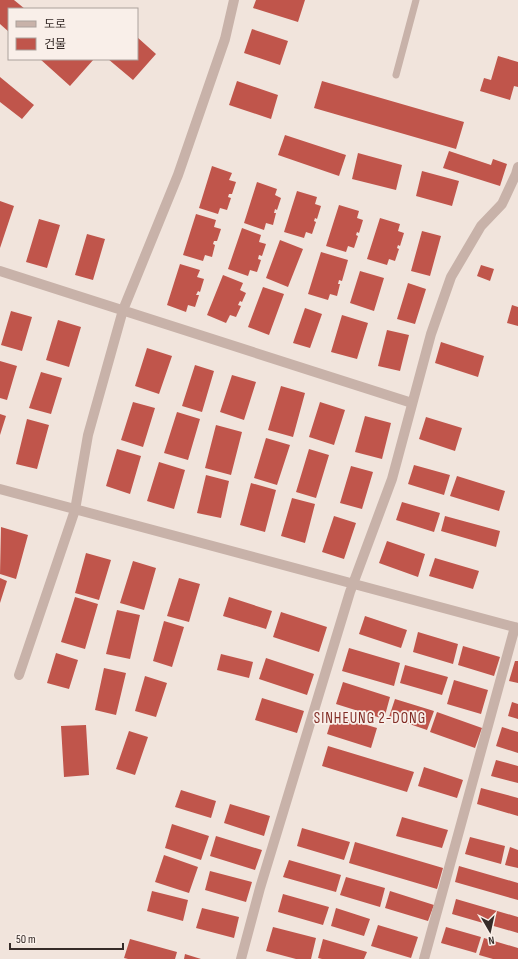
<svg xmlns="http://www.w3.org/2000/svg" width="518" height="959" font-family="'Sofia Sans Condensed','Noto Sans KR',sans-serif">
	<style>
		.building { fill: #c0554b }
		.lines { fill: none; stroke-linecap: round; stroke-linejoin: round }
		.service { stroke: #c8b2a9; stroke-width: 7 }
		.minor { stroke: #c8b2a9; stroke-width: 10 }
		.labels { text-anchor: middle; stroke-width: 3.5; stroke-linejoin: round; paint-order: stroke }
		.quarter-label { font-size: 15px; letter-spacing: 1px; fill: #812c25; stroke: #f9efe9 }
	</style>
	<rect width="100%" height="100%" fill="#f1e4dc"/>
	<path class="building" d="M 0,0 L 14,0 L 25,9 L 9,9 L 9,32 L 0,24 Z
		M 256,0 L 305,0 L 298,22 L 253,8 Z
		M 252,29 L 288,41 L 280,65 L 244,53 Z
		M 137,37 L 156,54 L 133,80 L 108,59 L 137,59 Z
		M 498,56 L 518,62 L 518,87 L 514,86 L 510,100 L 480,91 L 484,78 L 491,80 Z
		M 40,59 L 94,59 L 70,86 Z
		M 0,77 L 34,105 L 22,119 L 0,102 Z
		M 237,81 L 278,95 L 271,119 L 229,105 Z
		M 322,81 L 464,122 L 456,149 L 314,108 Z
		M 285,135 L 346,155 L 339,176 L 278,155 Z
		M 449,151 L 491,165 L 493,159 L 507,164 L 500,186 L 443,168 Z
		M 358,153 L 402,165 L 396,190 L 352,179 Z
		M 212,166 L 232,173 L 229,180 L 236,182 L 232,194 L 229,194 L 228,197 L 231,198 L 227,210 L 220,208 L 218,214 L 199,208 Z
		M 422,171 L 459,181 L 452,206 L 416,196 Z
		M 257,182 L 277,189 L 275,195 L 281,198 L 277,210 L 275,209 L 274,213 L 276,213 L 273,225 L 266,223 L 264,230 L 244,223 Z
		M 297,191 L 317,197 L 315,204 L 321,206 L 317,219 L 315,218 L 314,221 L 316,222 L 312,234 L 306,232 L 304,238 L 284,232 Z
		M 0,201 L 14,206 L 0,248 Z
		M 339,205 L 359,211 L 357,218 L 363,220 L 359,233 L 357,232 L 356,235 L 358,236 L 354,248 L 348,246 L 346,252 L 326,246 Z
		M 196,214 L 216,220 L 214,227 L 221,229 L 217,241 L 214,241 L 213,244 L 215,245 L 212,257 L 205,255 L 203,261 L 183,255 Z
		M 380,218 L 400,224 L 398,231 L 404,233 L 400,246 L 398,245 L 397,248 L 399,249 L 395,261 L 389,259 L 387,265 L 367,259 Z
		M 39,219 L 60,225 L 47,268 L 26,262 Z
		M 242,228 L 261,235 L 259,242 L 266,244 L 262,256 L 259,255 L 258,259 L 261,260 L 257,272 L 250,270 L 248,276 L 228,269 Z
		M 422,231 L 441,236 L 430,276 L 411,271 Z
		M 87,234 L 105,239 L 93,280 L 75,275 Z
		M 280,240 L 303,249 L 288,287 L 266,278 Z
		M 321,252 L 348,260 L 342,281 L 339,280 L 338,284 L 340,284 L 337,296 L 330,294 L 328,300 L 308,294 Z
		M 180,264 L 200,270 L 197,277 L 204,279 L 200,292 L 198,291 L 196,295 L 199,295 L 195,307 L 188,305 L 186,312 L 167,305 Z
		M 481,265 L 494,269 L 490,281 L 477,276 Z
		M 360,271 L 384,278 L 374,311 L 350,303 Z
		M 223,275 L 243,283 L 240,290 L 246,293 L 242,302 L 240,301 L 238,305 L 241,306 L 236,317 L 230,315 L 226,323 L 207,315 Z
		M 408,283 L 426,289 L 415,324 L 397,319 Z
		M 263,287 L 284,294 L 269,335 L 248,327 Z
		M 512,305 L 518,307 L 518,326 L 507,323 Z
		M 305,308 L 322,314 L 310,348 L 293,343 Z
		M 11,311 L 32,317 L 22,351 L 1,345 Z
		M 342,315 L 368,323 L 357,359 L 331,352 Z
		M 58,320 L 81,327 L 69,367 L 46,360 Z
		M 387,330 L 409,335 L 400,371 L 378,366 Z
		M 441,342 L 484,356 L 478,377 L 435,363 Z
		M 147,348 L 172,356 L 159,394 L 135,386 Z
		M 0,361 L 17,366 L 7,400 L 0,398 Z
		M 195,365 L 214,371 L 202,412 L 182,406 Z
		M 41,372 L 62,378 L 51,414 L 29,408 Z
		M 232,375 L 256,382 L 244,420 L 220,412 Z
		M 281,386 L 305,393 L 293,437 L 268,430 Z
		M 133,402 L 155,408 L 143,447 L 121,440 Z
		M 320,402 L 345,410 L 334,445 L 309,437 Z
		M 177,412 L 200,419 L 188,460 L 164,453 Z
		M 0,414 L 6,416 L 0,435 Z
		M 365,416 L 391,423 L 382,459 L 355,452 Z
		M 426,417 L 462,428 L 455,451 L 419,439 Z
		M 27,419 L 49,425 L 37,469 L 16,464 Z
		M 216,425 L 242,432 L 231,475 L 205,468 Z
		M 266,438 L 290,445 L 277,485 L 254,478 Z
		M 117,449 L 141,456 L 130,494 L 106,486 Z
		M 309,449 L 329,455 L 316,498 L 296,492 Z
		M 159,462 L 185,470 L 174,509 L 147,501 Z
		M 414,465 L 450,475 L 444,495 L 408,484 Z
		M 351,466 L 373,472 L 362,509 L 340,503 Z
		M 206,475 L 229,481 L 221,518 L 197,513 Z
		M 457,476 L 505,491 L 499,511 L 450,496 Z
		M 251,483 L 276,490 L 265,532 L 240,525 Z
		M 292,498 L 315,504 L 305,543 L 281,536 Z
		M 402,502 L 440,513 L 434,532 L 396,520 Z
		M 334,516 L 356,523 L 344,559 L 322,552 Z
		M 445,516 L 500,531 L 496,547 L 441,531 Z
		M 1,527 L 28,535 L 16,579 L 0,574 Z
		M 387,541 L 425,554 L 418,577 L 379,563 Z
		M 86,553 L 111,560 L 99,600 L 75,593 Z
		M 435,558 L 479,571 L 473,589 L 429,576 Z
		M 133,561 L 156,568 L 144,610 L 120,603 Z
		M 0,578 L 7,581 L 0,603 Z
		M 179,578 L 200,584 L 189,622 L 167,616 Z
		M 75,597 L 98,604 L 85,649 L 61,642 Z
		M 229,597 L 272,611 L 266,629 L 223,616 Z
		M 117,610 L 140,615 L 130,659 L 106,654 Z
		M 281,612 L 327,627 L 319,652 L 273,637 Z
		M 365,616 L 407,630 L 401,648 L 359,634 Z
		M 164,621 L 184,627 L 172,667 L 153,661 Z
		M 418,632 L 458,644 L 453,664 L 413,652 Z
		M 463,646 L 500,657 L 494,676 L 458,665 Z
		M 349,648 L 400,663 L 394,686 L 342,671 Z
		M 56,653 L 78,660 L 69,689 L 47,683 Z
		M 221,654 L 253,662 L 249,678 L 217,670 Z
		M 266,658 L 314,674 L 307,695 L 259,679 Z
		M 515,661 L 518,661 L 518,683 L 509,681 Z
		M 405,665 L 448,677 L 442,695 L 400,683 Z
		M 104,668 L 126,673 L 116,715 L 95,710 Z
		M 145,676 L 167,683 L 156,717 L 135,711 Z
		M 454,680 L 488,690 L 481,714 L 447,704 Z
		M 343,682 L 390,697 L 384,719 L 336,704 Z
		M 262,698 L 304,711 L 297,733 L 255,720 Z
		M 395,699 L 434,711 L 427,730 L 389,717 Z
		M 512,702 L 518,704 L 518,719 L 508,716 Z
		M 437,712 L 482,728 L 475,748 L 430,732 Z
		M 333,715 L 377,728 L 371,748 L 327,734 Z
		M 86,725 L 89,775 L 64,777 L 61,726 Z
		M 502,727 L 518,732 L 518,753 L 496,746 Z
		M 129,731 L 148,737 L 135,775 L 116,769 Z
		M 328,746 L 414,772 L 407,792 L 322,766 Z
		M 496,760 L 518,766 L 518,783 L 491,776 Z
		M 424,767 L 463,780 L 457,798 L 418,786 Z
		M 481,788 L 518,798 L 518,816 L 477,804 Z
		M 181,790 L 216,801 L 211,818 L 175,807 Z
		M 230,804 L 270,816 L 264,836 L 224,823 Z
		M 402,817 L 448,830 L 442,848 L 396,836 Z
		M 172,824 L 209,836 L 201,860 L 165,848 Z
		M 302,828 L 350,842 L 344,860 L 297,846 Z
		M 216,836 L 262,850 L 255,870 L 210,856 Z
		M 470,837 L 505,846 L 501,864 L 465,854 Z
		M 355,842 L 443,868 L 437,889 L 349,863 Z
		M 510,847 L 518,850 L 518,868 L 505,865 Z
		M 164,855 L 198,867 L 189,893 L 155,882 Z
		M 289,860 L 341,875 L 336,892 L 283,877 Z
		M 459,866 L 518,883 L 518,900 L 455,882 Z
		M 210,871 L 252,882 L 246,902 L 205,890 Z
		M 346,877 L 385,888 L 380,907 L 340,895 Z
		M 152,891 L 188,900 L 183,921 L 147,911 Z
		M 390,891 L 434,905 L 428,921 L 385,908 Z
		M 283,894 L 329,907 L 323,925 L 278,912 Z
		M 456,899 L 518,917 L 518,933 L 452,914 Z
		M 202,908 L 239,917 L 234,938 L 196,928 Z
		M 336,908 L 370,919 L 364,936 L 331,926 Z
		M 378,925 L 418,937 L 411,958 L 371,946 Z
		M 273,927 L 316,938 L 311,959 L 296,959 L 266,951 Z
		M 446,927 L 481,937 L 476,953 L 441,943 Z
		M 484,938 L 518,948 L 518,959 L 493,959 L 479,955 Z
		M 130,939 L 177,952 L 175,959 L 128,959 L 124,958 Z
		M 323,939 L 367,952 L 364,959 L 322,959 L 318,958 Z
		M 185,954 L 201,959 L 184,959 Z"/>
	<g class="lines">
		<path class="service" d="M 396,75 L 416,0"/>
		<path class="minor" d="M 0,271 L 412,403
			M 0,489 L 518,628
			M 19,675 L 75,510 L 88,435 L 123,310 L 178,175 L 225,39 L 234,0
			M 241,959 L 260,888 L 350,592 L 392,479 L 431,334 L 451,277 L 481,226 L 502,204 L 516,174 L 518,167
			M 424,959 C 454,848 485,738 515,627"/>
	</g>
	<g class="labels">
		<g class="quarter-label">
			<text x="370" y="723">SINHEUNG 2-DONG</text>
		</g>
	</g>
	<rect x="8" y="8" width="130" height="52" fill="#f9efe9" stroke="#aba19c"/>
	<rect x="16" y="21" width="20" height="6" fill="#c8b2a9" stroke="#aba19c"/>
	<text x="44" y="28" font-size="12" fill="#362b28">도로</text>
	<rect x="16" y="38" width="20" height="12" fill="#c0554b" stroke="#aba19c"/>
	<text x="44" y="48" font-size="12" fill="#362b28">건물</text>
	<g transform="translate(490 931) rotate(171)" stroke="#f9efe9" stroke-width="3" paint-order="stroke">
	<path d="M0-3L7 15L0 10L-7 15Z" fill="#362b28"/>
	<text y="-6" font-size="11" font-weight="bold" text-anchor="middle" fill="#362b28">N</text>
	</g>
	<path d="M10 943v6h113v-6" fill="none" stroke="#362b28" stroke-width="2"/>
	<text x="16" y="943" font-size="12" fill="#362b28" stroke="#f9efe9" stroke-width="3" paint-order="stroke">50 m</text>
</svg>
